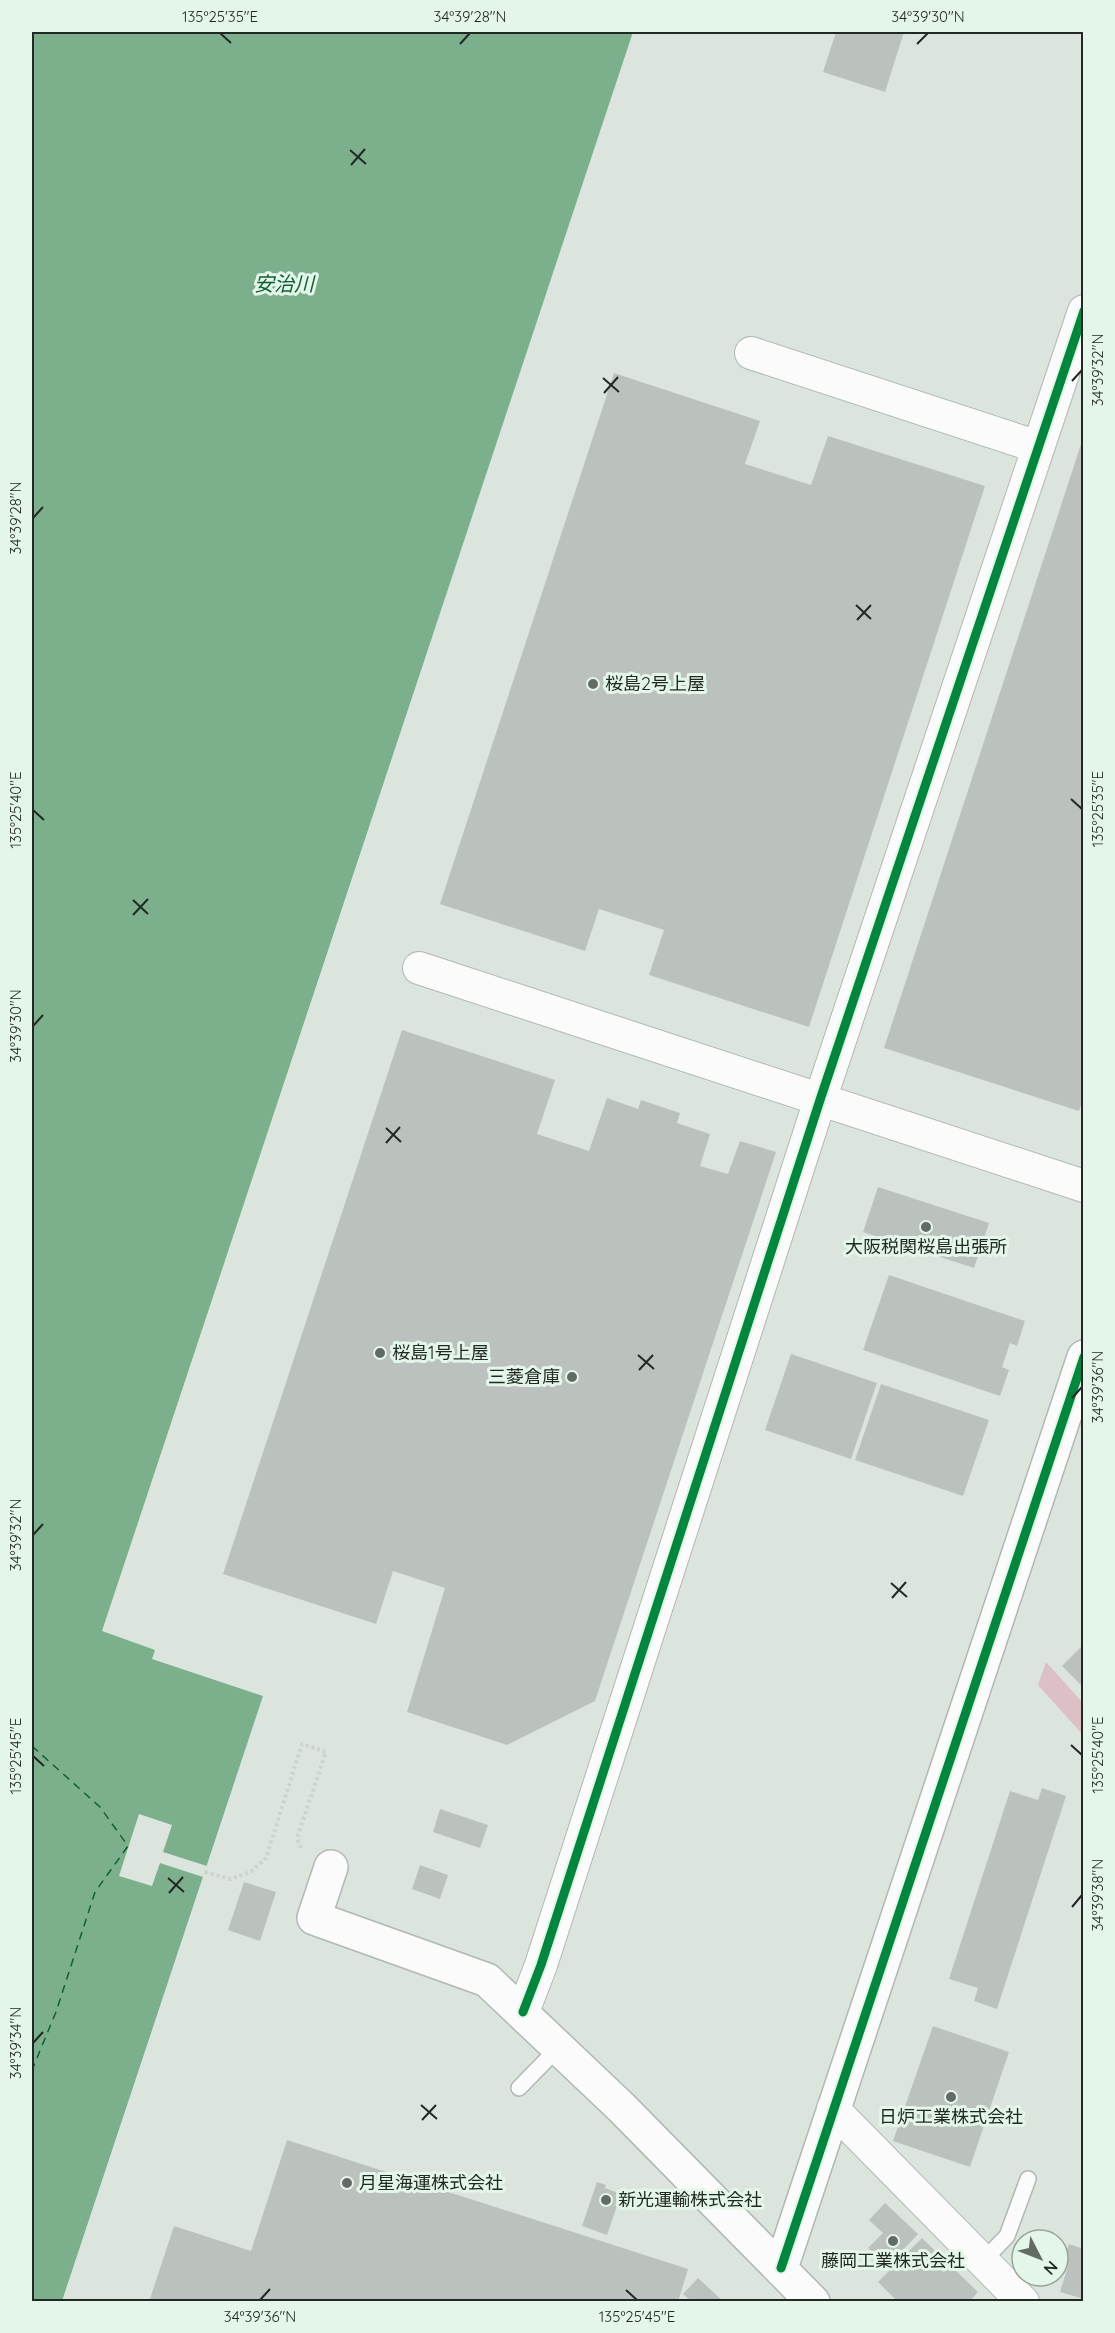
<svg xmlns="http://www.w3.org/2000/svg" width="1115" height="2333" font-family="Quicksand,'Noto Sans JP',sans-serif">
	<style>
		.green { fill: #ddbfc6 }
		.water { fill: #7cb08d }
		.pier { fill: #dbe5de }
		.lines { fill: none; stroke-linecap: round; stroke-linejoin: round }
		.ferry { stroke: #0f6134; stroke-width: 1.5; stroke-dasharray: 8 6; stroke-linecap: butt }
		.building { fill: #bbc2bd }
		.service-casing { stroke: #b1b8b3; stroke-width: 18 }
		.minor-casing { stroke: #b1b8b3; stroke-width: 34 }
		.tertiary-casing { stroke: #b1b8b3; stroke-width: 36 }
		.path { stroke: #d0d2d0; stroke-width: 4; stroke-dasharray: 3 3; stroke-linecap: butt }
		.service { stroke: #fafbfa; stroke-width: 15 }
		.minor { stroke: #fafbfa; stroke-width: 32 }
		.tertiary { stroke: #fafbfa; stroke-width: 33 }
		.cycleway-casing { stroke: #e4f6e9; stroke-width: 13 }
		.cycleway { stroke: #00873e; stroke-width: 9 }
		.ticks { fill: none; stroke: #222924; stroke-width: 2 }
		.poi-dot { fill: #636b65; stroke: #e4f6e9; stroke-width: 2 }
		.labels { text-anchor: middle; stroke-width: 6; stroke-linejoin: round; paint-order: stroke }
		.poi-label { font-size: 18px; fill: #222924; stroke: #e4f6e9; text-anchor: start }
		.water-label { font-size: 20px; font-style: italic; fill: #0f6134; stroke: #e4f6e9 }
		.neatline { fill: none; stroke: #222924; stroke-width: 2 }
		.ticks-label { font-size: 15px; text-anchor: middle; fill: #222924 }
	</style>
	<rect width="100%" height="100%" fill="#dbe5de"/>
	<path class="green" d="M 1046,1662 L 1083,1703 L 1083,1735 L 1038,1685 Z"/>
	<path class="water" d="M 32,32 L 633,32 L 102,1631 L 155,1650 L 152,1659 L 263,1696 L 62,2301 L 32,2302 Z"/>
	<path class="pier" d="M 139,1814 L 172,1825 L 163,1852 L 207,1866 L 203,1877 L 160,1863 L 152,1886 L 119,1876 Z"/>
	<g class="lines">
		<path class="ferry" d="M 32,1746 L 100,1807 L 128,1846 L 95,1892 L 56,2012 L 32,2070"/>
	</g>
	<path class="building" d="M 836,32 L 904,32 L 885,92 L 823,72 Z
		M 614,373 L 760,421 L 745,464 L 811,485 L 828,436 L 985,486 L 809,1027 L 649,975 L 664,930 L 599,909 L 585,951 L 440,904 Z
		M 1083,438 L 1084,1096 L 1079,1111 L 884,1048 Z
		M 402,1030 L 555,1080 L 537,1134 L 589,1151 L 607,1098 L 638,1109 L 641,1100 L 680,1113 L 677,1123 L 710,1134 L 700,1166 L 728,1174 L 740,1141 L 776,1152 L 595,1701 L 507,1745 L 407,1712 L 445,1588 L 393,1571 L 376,1624 L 223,1574 Z
		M 878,1187 L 989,1223 L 974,1268 L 863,1232 Z
		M 889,1275 L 1025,1321 L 1017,1346 L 1010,1343 L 1002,1367 L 1009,1370 L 1000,1396 L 863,1350 Z
		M 791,1354 L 877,1383 L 851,1459 L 765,1430 Z
		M 881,1384 L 989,1420 L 963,1496 L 855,1460 Z
		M 1084,1644 L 1084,1688 L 1062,1666 Z
		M 1042,1788 L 1066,1796 L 997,2009 L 974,2001 L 978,1988 L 949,1979 L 1010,1791 L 1038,1800 Z
		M 440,1809 L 488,1825 L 480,1848 L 433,1832 Z
		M 420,1865 L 448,1875 L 440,1899 L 412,1889 Z
		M 244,1882 L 276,1892 L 260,1941 L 228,1930 Z
		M 933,2026 L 1009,2052 L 970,2167 L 893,2141 Z
		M 287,2140 L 688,2269 L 678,2302 L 149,2302 L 174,2226 L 251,2251 Z
		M 597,2182 L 606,2185 L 605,2188 L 621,2194 L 607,2235 L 582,2226 Z
		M 885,2203 L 918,2234 L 888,2266 L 868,2248 L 883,2233 L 869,2220 Z
		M 922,2238 L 978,2292 L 969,2302 L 898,2302 L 878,2282 Z
		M 1084,2242 L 1084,2299 L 1060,2292 L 1068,2266 L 1062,2264 L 1069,2244 L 1081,2248 Z
		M 698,2278 L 724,2302 L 692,2302 L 683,2294 Z"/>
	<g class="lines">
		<defs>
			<path id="service" d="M 519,2088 L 559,2047
				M 983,2261 L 1007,2236 L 1028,2179"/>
			<path id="minor" d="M 751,353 L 1038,447
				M 419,968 L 1084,1186
				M 523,2012 L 541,1965 L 820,1100 L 1084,311
				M 833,2109 L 1023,2302"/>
			<path id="tertiary" d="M 331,1867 L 314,1918 L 487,1980 L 621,2107 L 813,2302
				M 781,2268 L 1084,1357"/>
		</defs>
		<use href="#service" class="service-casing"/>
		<use href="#minor" class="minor-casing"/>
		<use href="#tertiary" class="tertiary-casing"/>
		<path class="path" d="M 205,1872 L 230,1879 L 251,1872 L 266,1858 L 302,1744 L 326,1752 L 297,1838 L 301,1848"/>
		<use href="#service" class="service"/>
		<use href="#minor" class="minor"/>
		<use href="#tertiary" class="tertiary"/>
		<defs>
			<path id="cycleway" d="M 523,2012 L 541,1965 L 820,1100 L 1084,311
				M 781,2268 L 1084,1357"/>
		</defs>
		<use href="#cycleway" class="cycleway-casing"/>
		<use href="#cycleway" class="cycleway"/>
	</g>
	<path class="ticks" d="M 220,33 L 231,43M 460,44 L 470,33M 917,44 L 928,33M 350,150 L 366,164M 351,165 L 365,149M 603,378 L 619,392M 1072,381 L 1082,370M 604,393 L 618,377M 33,518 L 43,507M 856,605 L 871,619M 857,620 L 871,605M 1071,799 L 1082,809M 33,810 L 44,820M 133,900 L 148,914M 133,915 L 148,899M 33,1026 L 43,1015M 386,1128 L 401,1142M 386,1143 L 400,1127M 638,1355 L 654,1369M 639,1370 L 653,1355M 1072,1398 L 1082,1387M 33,1535 L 43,1524M 891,1583 L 907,1597M 892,1598 L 906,1582M 1071,1745 L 1082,1755M 33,1756 L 44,1766M 168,1878 L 184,1892M 169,1893 L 183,1877M 1072,1907 L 1082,1895M 33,2043 L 43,2032M 421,2105 L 437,2119M 422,2120 L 436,2105M 626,2290 L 637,2300M 260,2300 L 270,2289"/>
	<g class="poi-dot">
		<circle cx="593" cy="684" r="6"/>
		<circle cx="926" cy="1227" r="6"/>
		<circle cx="380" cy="1353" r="6"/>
		<circle cx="572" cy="1377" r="6"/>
		<circle cx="951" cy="2097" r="6"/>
		<circle cx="347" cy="2183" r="6"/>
		<circle cx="606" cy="2200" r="6"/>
		<circle cx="893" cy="2241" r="6"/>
	</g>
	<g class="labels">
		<g class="poi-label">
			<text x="605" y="690">桜島2号上屋</text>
			<text x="926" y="1253" text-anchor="middle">大阪税関桜島出張所</text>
			<text x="392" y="1359">桜島1号上屋</text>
			<text x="560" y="1383" text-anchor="end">三菱倉庫</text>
			<text x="951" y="2123" text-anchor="middle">日炉工業株式会社</text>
			<text x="359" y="2189">月星海運株式会社</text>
			<text x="618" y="2206">新光運輸株式会社</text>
			<text x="893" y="2267" text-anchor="middle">藤岡工業株式会社</text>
		</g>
		<g class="water-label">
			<text x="284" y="291">安治川</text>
		</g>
	</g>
	<rect width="1115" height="2333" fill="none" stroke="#e4f6e9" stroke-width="66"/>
	<g transform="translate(1040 2258) rotate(132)"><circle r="28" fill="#e4f6e9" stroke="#96a49a" stroke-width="1.5"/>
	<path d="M0-4.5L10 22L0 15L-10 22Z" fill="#636b65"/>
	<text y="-9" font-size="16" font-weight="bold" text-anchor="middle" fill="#222924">N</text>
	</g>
	<rect x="33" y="33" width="1049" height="2267" class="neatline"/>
	<g class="ticks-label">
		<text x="220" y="22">135°25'35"E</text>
		<text x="470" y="22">34°39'28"N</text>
		<text x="928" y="22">34°39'30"N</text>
		<text transform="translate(1098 370) rotate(-90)" y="5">34°39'32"N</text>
		<text transform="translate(16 518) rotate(-90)" y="5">34°39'28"N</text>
		<text transform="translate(1098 809) rotate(-90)" y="5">135°25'35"E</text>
		<text transform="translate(16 810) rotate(-90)" y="5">135°25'40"E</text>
		<text transform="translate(16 1026) rotate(-90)" y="5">34°39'30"N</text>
		<text transform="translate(1098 1387) rotate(-90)" y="5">34°39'36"N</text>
		<text transform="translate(16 1535) rotate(-90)" y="5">34°39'32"N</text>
		<text transform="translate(1098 1755) rotate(-90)" y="5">135°25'40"E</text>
		<text transform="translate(16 1756) rotate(-90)" y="5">135°25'45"E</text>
		<text transform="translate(1098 1895) rotate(-90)" y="5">34°39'38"N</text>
		<text transform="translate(16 2043) rotate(-90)" y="5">34°39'34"N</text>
		<text x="260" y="2322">34°39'36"N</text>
		<text x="637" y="2322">135°25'45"E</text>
	</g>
</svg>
